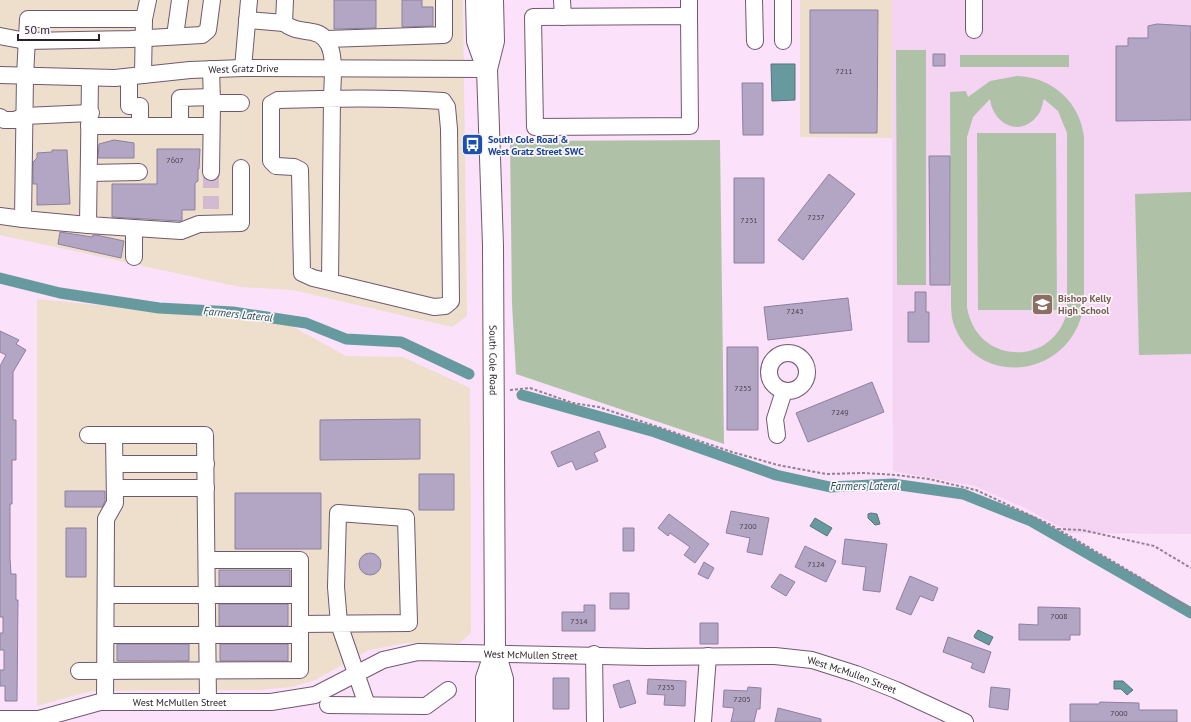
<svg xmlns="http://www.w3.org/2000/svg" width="1191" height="722" font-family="'PT Sans',sans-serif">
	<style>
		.commercial { fill: #eddfcc }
		.built { fill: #f4d3f3 }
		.green { fill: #afc2a8; fill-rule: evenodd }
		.water { fill: #679a9e; stroke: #55757b }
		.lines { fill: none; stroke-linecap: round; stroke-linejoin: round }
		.canal { stroke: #679a9e; stroke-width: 11 }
		.building { fill: #b3a6c5; stroke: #8d809e }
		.minor-tunnel { stroke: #d2bad1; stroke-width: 16; stroke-dasharray: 16 8; stroke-linecap: butt }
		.minor-casing { stroke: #70596f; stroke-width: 18 }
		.major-casing { stroke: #70596f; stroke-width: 22 }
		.path { stroke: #938192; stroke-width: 2; stroke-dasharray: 3 2; stroke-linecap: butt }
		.minor { stroke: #fff; stroke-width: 16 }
		.major { stroke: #fff; stroke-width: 20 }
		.labels { text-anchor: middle; stroke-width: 3.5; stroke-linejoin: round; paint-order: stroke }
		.number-label { font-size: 8px; fill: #4c4250 }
		.street-label { font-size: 10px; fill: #2a2029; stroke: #fcf6fb }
		.transit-label { font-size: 10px; font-weight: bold; fill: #164399; stroke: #fcf6fb; text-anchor: start }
		.education-label { font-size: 10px; font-weight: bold; fill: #785e54; stroke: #fcf6fb; text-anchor: start }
		.water-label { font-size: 11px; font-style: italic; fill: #1f4e52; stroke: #fcf6fb }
	</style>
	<rect width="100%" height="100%" fill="#fce1fb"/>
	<path class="commercial" d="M 0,0 L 463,0 L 467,316 L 452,327 L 293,290 L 240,287 L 0,235 Z
		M 800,0 L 892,0 L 892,138 L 800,137 Z
		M 37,299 L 288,324 L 346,356 L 403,357 L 470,388 L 471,633 L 459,643 L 406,643 L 369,650 L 315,680 L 292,687 L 258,690 L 91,691 L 37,706 Z"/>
	<path class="built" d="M 892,0 L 1191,0 L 1191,534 L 1071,533 L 1025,508 L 975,486 L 893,471 Z"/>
	<path class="green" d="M 896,50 L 926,50 L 926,285 L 897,285 Z
		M 960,55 L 1069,55 L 1069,67 L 960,67 Z
		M 1017,76 C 1052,77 1080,102 1084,137 L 1084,303 C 1075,379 975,391 953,322 C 951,315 951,306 951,298 L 950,92 L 966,91 L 968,97 L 990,81 ZM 990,99 C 993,124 1020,138 1037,116 C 1042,111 1042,104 1044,99 L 1058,111 L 1067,133 L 1067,312 C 1053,368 976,365 967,307 L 967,137 L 973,117 Z
		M 977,133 L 1056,133 L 1057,310 L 978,310 Z
		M 720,140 L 724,444 L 516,374 L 512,304 L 510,141 Z
		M 1191,192 L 1191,354 L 1139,355 L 1135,194 Z"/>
	<path class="water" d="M 771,64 L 795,64 L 795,100 L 772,101 Z
		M 871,513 L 877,514 L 880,524 L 875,525 L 868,518 L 868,514 Z
		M 815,518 L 832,528 L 827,536 L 810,526 Z
		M 978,630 L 993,637 L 989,645 L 975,638 L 974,636 Z
		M 1114,681 L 1123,681 L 1133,690 L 1127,695 L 1121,689 L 1114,689 Z"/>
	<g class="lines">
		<path class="canal" d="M 0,278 L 60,293 L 159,308 L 233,312 L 306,323 L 346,339 L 401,342 L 469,374
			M 522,395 L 655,432 L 776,475 L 830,487 L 893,484 L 963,494 L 1031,521 L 1191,613"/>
	</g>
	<path class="building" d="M 334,0 L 376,0 L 376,28 L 334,29 Z
		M 402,0 L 422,0 L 422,7 L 433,7 L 433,26 L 402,27 Z
		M 810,10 L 878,10 L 877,133 L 810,133 Z
		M 1157,24 L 1191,26 L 1191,120 L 1116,121 L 1116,46 L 1128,46 L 1128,38 L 1148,38 L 1148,26 Z
		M 933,54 L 945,54 L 945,66 L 933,66 Z
		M 742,83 L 763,83 L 763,135 L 743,135 Z
		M 114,140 L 134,143 L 134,158 L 98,158 L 99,144 Z
		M 157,149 L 200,149 L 199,169 L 198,169 L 198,181 L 195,183 L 195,210 L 182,210 L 182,220 L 180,221 L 112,217 L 112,184 L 157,184 Z
		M 52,150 L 67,150 L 70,204 L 37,205 L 37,184 L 33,184 L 33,162 L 37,158 L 37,153 L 52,152 Z
		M 929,156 L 950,156 L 950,285 L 930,285 Z
		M 829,174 L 855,194 L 803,260 L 778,240 Z
		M 734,178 L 764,178 L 764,263 L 734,263 Z
		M 60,232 L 92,237 L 93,235 L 96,235 L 124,241 L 121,258 L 58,244 Z
		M 915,292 L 926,292 L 926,312 L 929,312 L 929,342 L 908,342 L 908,312 L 915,312 Z
		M 848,298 L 852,330 L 768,340 L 764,307 Z
		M 0,331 L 19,340 L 16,344 L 26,350 L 13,372 L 13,420 L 16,420 L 16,460 L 12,460 L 12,504 L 10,504 L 10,558 L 11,574 L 16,574 L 16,600 L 18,600 L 17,701 L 5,701 L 5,686 L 0,686 L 0,670 L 4,670 L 4,650 L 0,650 L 0,633 L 3,633 L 3,617 L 0,617 L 0,366 L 6,355 L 0,352 Z
		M 727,347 L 758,347 L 758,430 L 727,430 Z
		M 872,382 L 884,412 L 808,442 L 796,413 Z
		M 420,419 L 420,459 L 320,460 L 320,420 Z
		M 599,431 L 606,447 L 594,453 L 598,461 L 576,470 L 572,461 L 558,467 L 551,452 Z
		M 419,474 L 454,474 L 454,510 L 419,510 Z
		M 65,491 L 105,491 L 105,501 L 102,507 L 65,507 Z
		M 235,493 L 321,493 L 321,549 L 235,549 Z
		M 731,511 L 769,518 L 762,555 L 747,552 L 750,538 L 726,533 Z
		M 669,514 L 709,544 L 695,563 L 684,555 L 690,547 L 670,533 L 668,536 L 658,528 Z
		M 66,528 L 86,528 L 86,577 L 66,577 Z
		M 623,528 L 634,528 L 634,551 L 623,551 Z
		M 845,539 L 887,544 L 880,592 L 863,590 L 866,567 L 842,564 Z
		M 805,546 L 836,561 L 826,582 L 795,567 Z
		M359 564a11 11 0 1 1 22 0a11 11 0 1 1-22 0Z
		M 704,562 L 714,568 L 708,579 L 698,574 Z
		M 219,570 L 290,570 L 290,586 L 219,586 Z
		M 780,574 L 795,582 L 786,596 L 771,587 Z
		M 910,576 L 938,588 L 933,601 L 920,596 L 911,615 L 896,609 Z
		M 610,593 L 629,593 L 629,609 L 610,609 Z
		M 219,604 L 288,604 L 288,626 L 219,626 Z
		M 584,605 L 595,605 L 595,631 L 562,631 L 562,612 L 584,612 Z
		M 1038,607 L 1080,608 L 1080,635 L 1070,635 L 1070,640 L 1019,640 L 1019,624 L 1038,625 Z
		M 700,623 L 718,623 L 718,644 L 700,644 Z
		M 948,637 L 991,652 L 984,673 L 971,668 L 973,663 L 943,652 Z
		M 117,644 L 189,644 L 189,661 L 117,661 Z
		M 220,644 L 288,644 L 288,661 L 220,661 Z
		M 553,678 L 569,678 L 569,709 L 553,709 Z
		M 648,679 L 686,681 L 685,706 L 664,705 L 665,695 L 647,694 Z
		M 629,680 L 636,703 L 620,708 L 613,685 Z
		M 748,687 L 761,688 L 760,709 L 757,709 L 754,722 L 731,722 L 734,708 L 723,707 L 724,690 L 747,691 Z
		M 991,687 L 1010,689 L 1008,710 L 989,707 Z
		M 1100,702 L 1139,703 L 1139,710 L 1177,710 L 1177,722 L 1070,722 L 1070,704 L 1099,704 Z
		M 778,708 L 821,719 L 821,722 L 775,722 Z"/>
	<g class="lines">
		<path class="minor-tunnel" d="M 211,172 L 211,209"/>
		<defs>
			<g id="minor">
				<path d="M 562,0 L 563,17"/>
				<path d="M 689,0 L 689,16"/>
				<path d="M 754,0 L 755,41"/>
				<path d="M 783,0 L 783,41"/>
				<path d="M 689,16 L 690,126 L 535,127 L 533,17 Z"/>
				<path d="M 247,20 L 284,23 L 285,0"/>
				<path d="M 284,23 C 292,30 301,30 312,32 C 340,36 332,78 332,98 L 330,282 L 434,307 L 445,306 L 451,301 L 449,129 L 447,107 L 443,101 C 388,97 333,98 278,100 L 271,104 L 271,161 L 276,166 L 294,167 L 300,170 L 302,273 L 313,278 L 330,282"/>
				<path d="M 974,30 L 974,0"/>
				<path d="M 0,36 L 26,41 L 131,39 L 202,35 L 208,30 L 212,0"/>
				<path d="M 175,36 L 180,0"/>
				<path d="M 327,39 L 444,35 L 444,0"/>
				<path d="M 243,68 L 249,0"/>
				<path d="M 211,69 L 212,103 L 241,103"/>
				<path id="s1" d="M 0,75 L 115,78 L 190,70 L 243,68 L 487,69"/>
				<path d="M 143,75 L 144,19 L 148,0"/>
				<path d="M 129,77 L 129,106 L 140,106 L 140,126"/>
				<path d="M 90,78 L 88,225 L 181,231 L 199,224 L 241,223 L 241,168"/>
				<path d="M 0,117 L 4,120 L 15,120 L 24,116 L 91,113"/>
				<path d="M 89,126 L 180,126"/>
				<path d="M 211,126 L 180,126 L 180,98 L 212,97"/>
				<path d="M 211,172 L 212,103"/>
				<path d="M 89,173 L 139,172"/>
				<path d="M 0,216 L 23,219"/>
				<path d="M 88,225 L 23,219 L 25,76 L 28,19 L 144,19"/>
				<path d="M 134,229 L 134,257"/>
				<circle cx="788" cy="372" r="19"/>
				<path d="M 88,435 L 205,435 L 208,702"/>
				<path d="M 777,435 L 775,419 L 784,391"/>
				<path d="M 115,464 L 206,464"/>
				<path d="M 115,488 L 206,488"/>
				<path d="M 207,560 L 300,560 L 300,595"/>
				<path d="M 106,595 L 300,595 L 300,635 L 106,635"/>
				<path d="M 300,624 L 409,623 L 406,518 L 338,513 L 336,587 L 339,624 L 367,705"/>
				<path d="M 594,654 L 595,722"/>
				<path d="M 79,671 L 300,670 L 300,635"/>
				<path d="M 105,702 L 106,519 L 115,503 L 114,435"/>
				<path d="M 328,705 L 426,706 L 448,690"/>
				<path id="s2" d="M 0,719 L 39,719 L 100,702 L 271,702 L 315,695 L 383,660 L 418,652 L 646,657 L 775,656 L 812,660 L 856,674 L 896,690 L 965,722"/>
				<path d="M 703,722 L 708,656"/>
			</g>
			<g id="major">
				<path id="s3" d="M 476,0 L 477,41 L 487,69 L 493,246 L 495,652 L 503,679 L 503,722"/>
				<path d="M 487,69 L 494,41 L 493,0"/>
				<path d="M 486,722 L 486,678 L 495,652"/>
			</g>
		</defs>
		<use href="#minor" class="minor-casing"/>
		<use href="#major" class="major-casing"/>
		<path class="path" d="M 510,390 L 530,388 L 573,403 L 599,407 L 732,452 L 778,465 L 826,474 L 864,473 L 896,475 L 929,479 L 976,490 L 1049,524 L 1141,578 L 1191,610
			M 1058,529 L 1082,530 L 1154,546 L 1191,568"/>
		<use href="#minor" class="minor"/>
		<use href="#major" class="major"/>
	</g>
	<defs>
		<symbol id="bus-square" viewBox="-11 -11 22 22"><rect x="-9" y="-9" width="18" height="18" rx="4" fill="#1a4fb4" stroke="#fcf6fb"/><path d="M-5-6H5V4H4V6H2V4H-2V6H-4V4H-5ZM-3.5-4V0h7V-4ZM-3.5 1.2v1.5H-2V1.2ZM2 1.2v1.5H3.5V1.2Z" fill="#fff"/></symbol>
		<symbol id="school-square" viewBox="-11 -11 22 22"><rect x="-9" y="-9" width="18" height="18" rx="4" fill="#8d6e63" stroke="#fcf6fb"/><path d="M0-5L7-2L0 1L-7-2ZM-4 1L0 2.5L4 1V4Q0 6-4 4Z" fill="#fff"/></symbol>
	</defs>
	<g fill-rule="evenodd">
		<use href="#bus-square" x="460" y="132" width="25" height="25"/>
		<use href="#school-square" x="1030" y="292" width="25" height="25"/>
	</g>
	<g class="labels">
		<g class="number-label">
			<text x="844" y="74">7211</text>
			<text x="175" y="163">7607</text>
			<text x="816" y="220">7237</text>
			<text x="749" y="223">7231</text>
			<text x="795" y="314">7243</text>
			<text x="743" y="391">7255</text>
			<text x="840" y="415">7249</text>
			<text x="748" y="529">7200</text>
			<text x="816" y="567">7124</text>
			<text x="1059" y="619">7008</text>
			<text x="579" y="624">7314</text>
			<text x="666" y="690">7235</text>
			<text x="742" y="702">7205</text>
			<text x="1119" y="716">7000</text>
		</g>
		<g class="street-label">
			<text dy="4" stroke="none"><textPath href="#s1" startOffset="244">West Gratz Drive</textPath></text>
			<text dy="4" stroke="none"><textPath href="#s3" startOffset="362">South Cole Road</textPath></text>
			<text dy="4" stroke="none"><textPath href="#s2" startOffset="543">West McMullen Street</textPath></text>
			<text dy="4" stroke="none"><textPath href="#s2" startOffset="867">West McMullen Street</textPath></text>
			<text dy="4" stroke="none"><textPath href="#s2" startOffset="182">West McMullen Street</textPath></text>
		</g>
		<g class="transit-label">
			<text x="488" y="143">South Cole Road &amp;<tspan x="488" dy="12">West Gratz Street SWC</tspan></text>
		</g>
		<g class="education-label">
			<text x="1058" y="302">Bishop Kelly<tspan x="1058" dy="12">High School</tspan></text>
		</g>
		<g class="water-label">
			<text transform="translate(238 314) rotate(6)" y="4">Farmers Lateral</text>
			<text x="865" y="490">Farmers Lateral</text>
		</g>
	</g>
	<path d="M18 34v6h81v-6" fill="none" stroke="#2a2029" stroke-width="2"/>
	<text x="24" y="34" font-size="12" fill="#2a2029" stroke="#fcf6fb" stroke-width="3" paint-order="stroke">50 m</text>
</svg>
